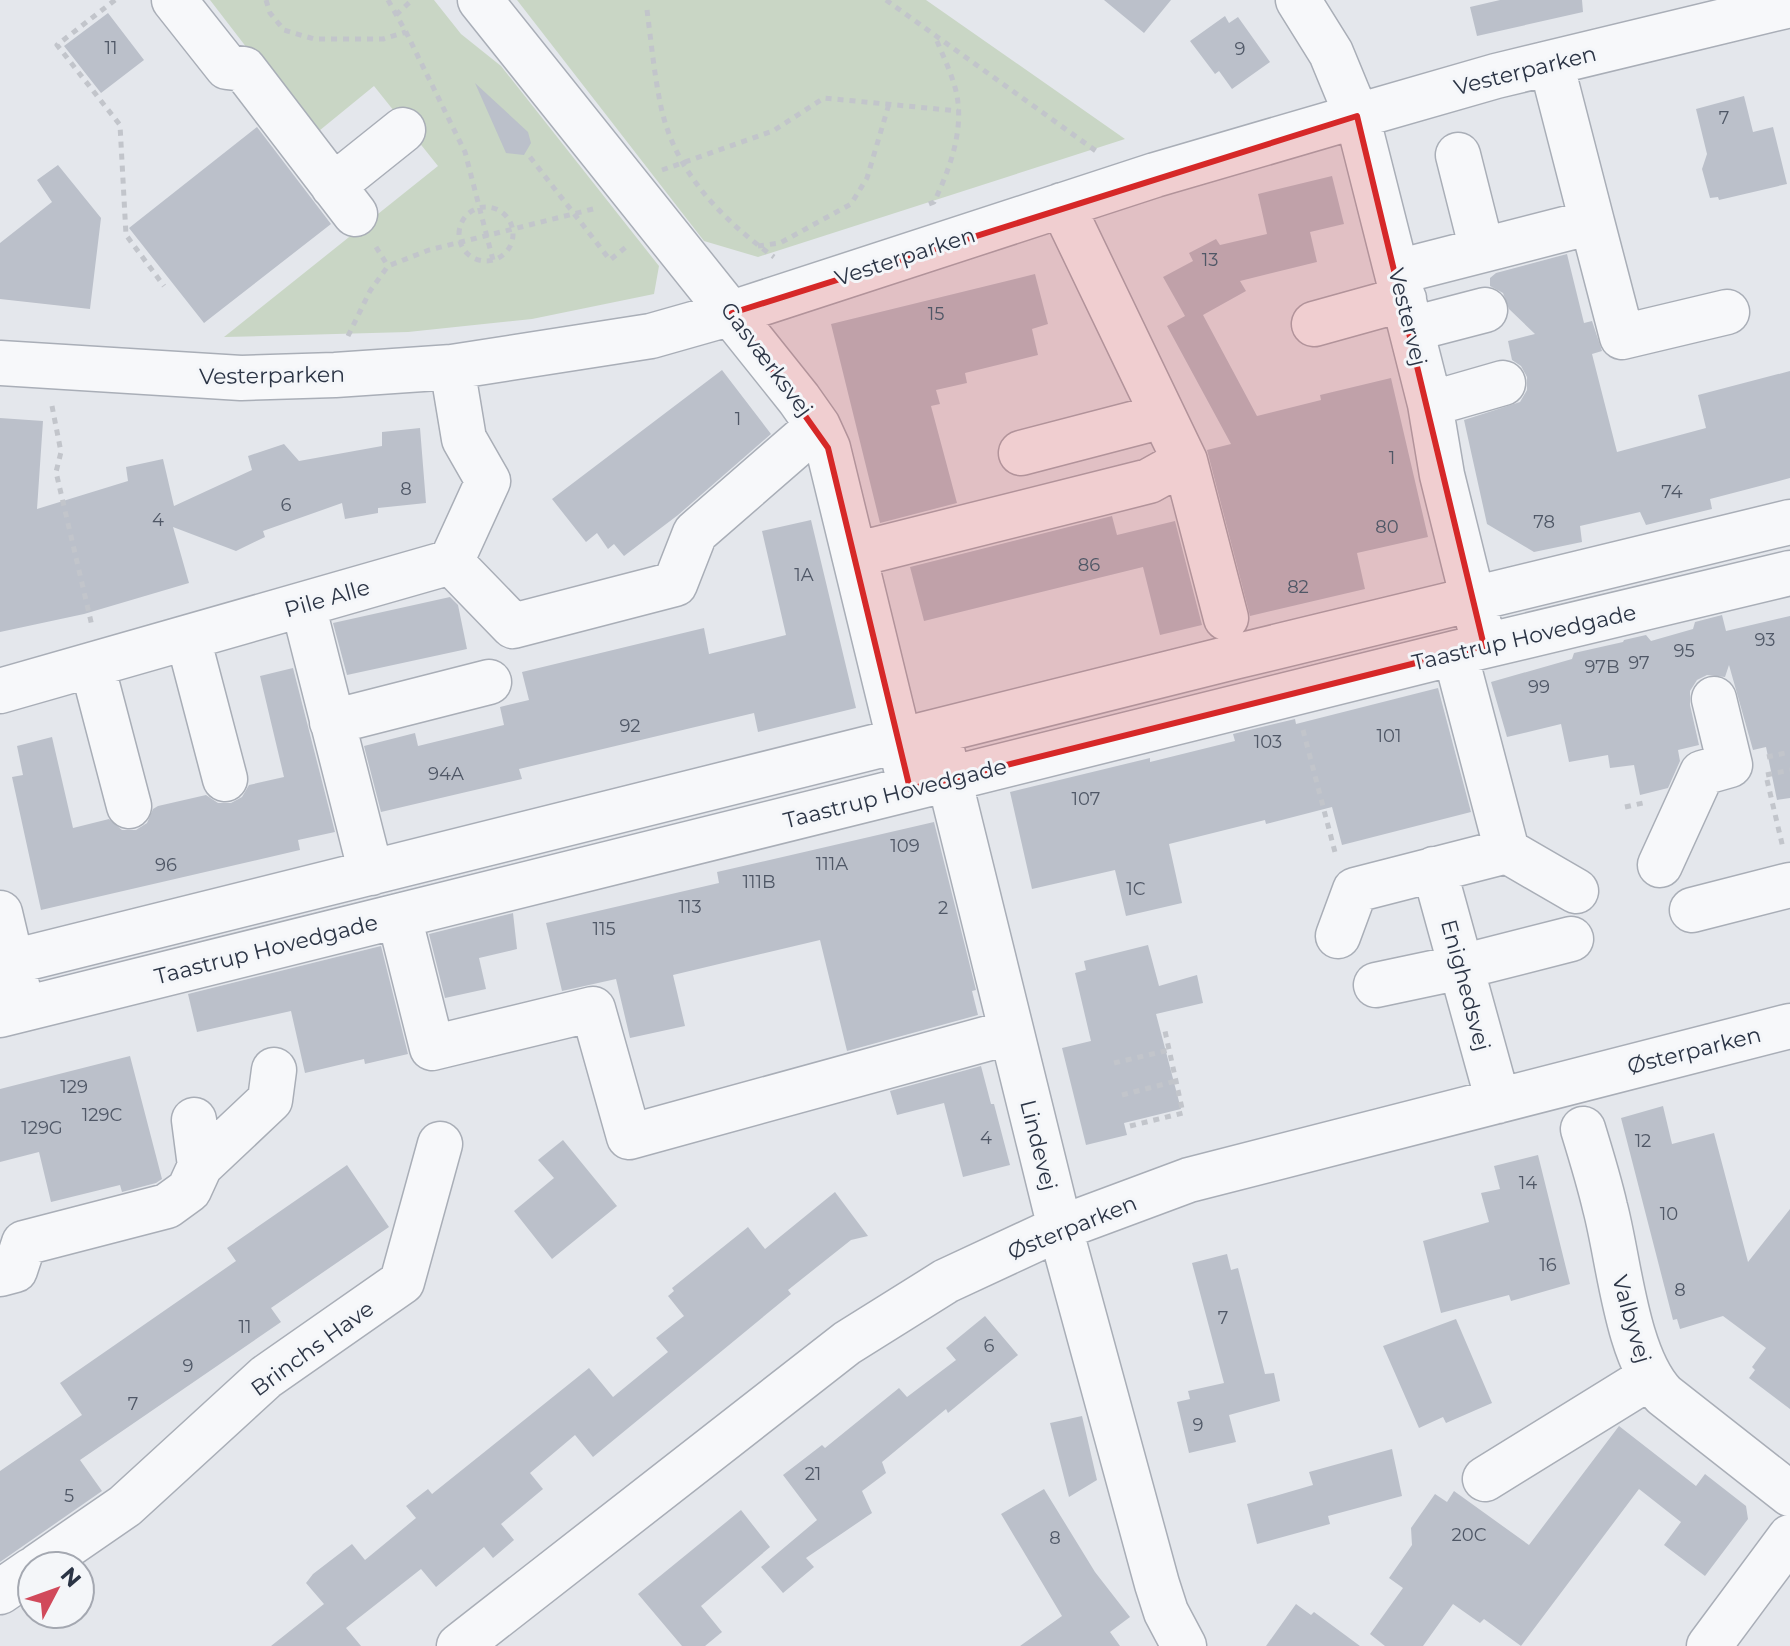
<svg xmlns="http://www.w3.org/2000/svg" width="1790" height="1646" font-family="Montserrat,sans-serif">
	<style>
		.green { fill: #c9d6c5 }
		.building { fill: #bbc0ca }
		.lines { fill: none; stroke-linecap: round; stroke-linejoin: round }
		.minor-casing { stroke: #a9aeb7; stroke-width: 47 }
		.path { stroke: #c2c5cb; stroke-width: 5; stroke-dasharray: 6 6; stroke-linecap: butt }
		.minor { stroke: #f7f8fa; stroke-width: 44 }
		.marked { fill: #d62828; fill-opacity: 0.2; stroke: #d62828; stroke-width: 6; stroke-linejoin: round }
		.labels { text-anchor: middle; stroke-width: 6; stroke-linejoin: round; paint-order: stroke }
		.number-label { font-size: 18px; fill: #4f5766 }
		.street-label { font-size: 22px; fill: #2b3445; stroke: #f4f6f9 }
	</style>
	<rect width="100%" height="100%" fill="#e4e7ec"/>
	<path class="green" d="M 210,0 L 434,0 L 461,34 L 501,66 L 659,266 L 654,294 L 532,319 L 408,332 L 224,337 L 438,166 L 374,86 L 314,135 Z
		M 517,0 L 926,0 L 1125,139 L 758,257 L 704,241 Z"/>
	<path class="building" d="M 1104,0 L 1171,0 L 1144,33 Z
		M 1500,0 L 1582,0 L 1583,12 L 1477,36 L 1470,7 Z
		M 108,13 L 144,60 L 101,93 L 64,46 Z
		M 1225,16 L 1229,23 L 1238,17 L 1270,62 L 1232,89 L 1219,71 L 1215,74 L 1190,41 Z
		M 475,83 L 528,132 L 531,143 L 524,155 L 506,153 Z
		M 1744,96 L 1753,132 L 1773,127 L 1787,184 L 1719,200 L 1718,197 L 1710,198 L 1702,169 L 1707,154 L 1696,109 Z
		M 257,127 L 331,224 L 204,323 L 129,228 Z
		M 58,165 L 101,218 L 90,309 L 0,299 L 0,243 L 52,202 L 37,180 Z
		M 1332,176 L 1344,224 L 1310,232 L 1317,262 L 1240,281 L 1246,291 L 1203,315 L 1257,416 L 1321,400 L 1320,395 L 1391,378 L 1428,537 L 1357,553 L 1365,589 L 1250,616 L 1207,450 L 1231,444 L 1167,326 L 1185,316 L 1163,277 L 1193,261 L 1189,253 L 1216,239 L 1220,245 L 1267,234 L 1258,194 Z
		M 1567,254 L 1584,323 L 1592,321 L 1602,351 L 1592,354 L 1617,452 L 1706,428 L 1698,395 L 1790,371 L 1790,478 L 1710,499 L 1712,509 L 1646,525 L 1640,512 L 1580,526 L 1582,542 L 1534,552 L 1487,524 L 1464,420 L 1520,402 L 1527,390 L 1527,377 L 1521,366 L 1512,360 L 1508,341 L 1535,334 L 1509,309 L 1503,293 L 1490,286 L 1490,278 L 1496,273 Z
		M 1035,274 L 1048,324 L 1032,329 L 1038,355 L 965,373 L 967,383 L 936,390 L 940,404 L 931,406 L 957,503 L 880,523 L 831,324 Z
		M 722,370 L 771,434 L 678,515 L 624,556 L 614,544 L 608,549 L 597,533 L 586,542 L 552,499 Z
		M 0,418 L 43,421 L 37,509 L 128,481 L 126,467 L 163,459 L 174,506 L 252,470 L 248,456 L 284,444 L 299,461 L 382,446 L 382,432 L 420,428 L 426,503 L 378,508 L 378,513 L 345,519 L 342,503 L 263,531 L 265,537 L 236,551 L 173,527 L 189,583 L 84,614 L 0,632 Z
		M 1112,516 L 1117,535 L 1175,521 L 1202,625 L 1160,635 L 1143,567 L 924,621 L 910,567 Z
		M 811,520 L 856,708 L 758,732 L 754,713 L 519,769 L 522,779 L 381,812 L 364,746 L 415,733 L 418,746 L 504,725 L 500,707 L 529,700 L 522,672 L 704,628 L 709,654 L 786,635 L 762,531 Z
		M 450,597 L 458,605 L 467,649 L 347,675 L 333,623 Z
		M 1722,615 L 1726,631 L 1790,616 L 1790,798 L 1777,800 L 1766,747 L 1753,750 L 1729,665 L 1725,677 L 1707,675 L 1697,680 L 1690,691 L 1690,705 L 1699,745 L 1678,750 L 1680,761 L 1668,788 L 1640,795 L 1634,765 L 1610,768 L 1608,755 L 1569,762 L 1561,724 L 1507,737 L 1491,682 L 1572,659 L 1574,653 L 1623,642 L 1624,640 L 1646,635 L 1651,641 L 1693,629 L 1695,622 Z
		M 293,668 L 335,832 L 298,840 L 300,850 L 41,910 L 12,777 L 23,775 L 17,746 L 52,737 L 73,828 L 109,819 L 122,830 L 136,830 L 147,823 L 153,809 L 158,806 L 206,795 L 218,803 L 231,803 L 242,797 L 249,785 L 284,777 L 260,676 Z
		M 1438,688 L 1471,812 L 1342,845 L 1332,807 L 1266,824 L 1265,820 L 1169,844 L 1182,903 L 1126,916 L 1115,870 L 1032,889 L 1010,792 L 1150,758 L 1150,762 L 1235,741 L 1233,734 L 1295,719 L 1296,724 Z
		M 934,822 L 976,990 L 972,991 L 978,1015 L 847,1051 L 820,940 L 673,975 L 685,1026 L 630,1038 L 616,979 L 562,991 L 546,923 L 719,883 L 717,872 Z
		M 513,913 L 517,949 L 479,958 L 486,989 L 445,998 L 429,934 Z
		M 1148,945 L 1159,986 L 1197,975 L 1203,1003 L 1156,1014 L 1181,1109 L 1124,1123 L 1127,1135 L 1086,1145 L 1062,1048 L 1091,1041 L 1075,973 L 1086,970 L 1084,961 Z
		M 381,946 L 408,1054 L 365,1064 L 364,1059 L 305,1073 L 291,1011 L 197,1032 L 188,994 Z
		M 130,1056 L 162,1179 L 156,1183 L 122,1192 L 120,1185 L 51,1202 L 39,1152 L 0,1162 L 0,1089 Z
		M 981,1066 L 991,1104 L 994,1104 L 1010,1165 L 963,1177 L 944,1103 L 897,1115 L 890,1091 Z
		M 1663,1106 L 1672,1144 L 1714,1133 L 1748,1262 L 1790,1209 L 1790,1409 L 1749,1378 L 1755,1370 L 1752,1367 L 1766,1348 L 1723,1316 L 1680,1329 L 1677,1319 L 1673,1320 L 1621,1118 Z
		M 563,1140 L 617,1206 L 552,1259 L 514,1211 L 554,1178 L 538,1160 Z
		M 1538,1155 L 1570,1284 L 1511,1301 L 1509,1295 L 1441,1313 L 1423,1241 L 1489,1222 L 1481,1193 L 1500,1189 L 1494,1166 Z
		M 347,1165 L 389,1227 L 271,1308 L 281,1322 L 80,1460 L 102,1491 L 0,1562 L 0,1471 L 82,1415 L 60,1383 L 236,1261 L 227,1248 Z
		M 835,1192 L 868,1236 L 851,1240 L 788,1290 L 791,1294 L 593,1457 L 575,1435 L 530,1473 L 543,1489 L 501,1524 L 514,1540 L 493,1558 L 484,1547 L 436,1587 L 421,1569 L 346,1628 L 361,1646 L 271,1646 L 324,1604 L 306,1583 L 313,1574 L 352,1544 L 365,1560 L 416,1518 L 406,1506 L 428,1489 L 432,1494 L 589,1368 L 613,1397 L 668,1352 L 656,1338 L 684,1316 L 668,1296 L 674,1291 L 672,1288 L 748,1227 L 765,1249 Z
		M 1227,1254 L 1231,1270 L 1238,1268 L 1265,1374 L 1274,1373 L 1280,1401 L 1229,1415 L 1236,1442 L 1189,1453 L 1177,1402 L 1190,1399 L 1188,1391 L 1224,1383 L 1192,1263 Z
		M 985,1316 L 1018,1355 L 948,1413 L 946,1409 L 882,1462 L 886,1473 L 862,1491 L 872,1513 L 806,1558 L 814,1567 L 783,1593 L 761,1567 L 817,1520 L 783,1475 L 822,1445 L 825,1448 L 899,1388 L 907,1397 L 956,1360 L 946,1348 Z
		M 1456,1319 L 1492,1403 L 1446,1423 L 1443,1417 L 1419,1428 L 1383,1346 Z
		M 1082,1416 L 1097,1480 L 1069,1497 L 1050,1423 Z
		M 1619,1426 L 1696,1486 L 1705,1474 L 1746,1506 L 1748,1519 L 1705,1576 L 1664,1545 L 1681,1522 L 1639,1489 L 1521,1646 L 1484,1619 L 1480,1623 L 1453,1604 L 1423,1646 L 1385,1646 L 1370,1634 L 1403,1588 L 1389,1578 L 1412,1545 L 1411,1528 L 1435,1494 L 1447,1502 L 1454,1491 L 1529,1545 Z
		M 1392,1449 L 1402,1496 L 1328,1516 L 1330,1524 L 1257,1544 L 1247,1504 L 1313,1485 L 1309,1472 Z
		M 1044,1489 L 1095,1572 L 1130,1617 L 1110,1632 L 1120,1646 L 1020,1646 L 1062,1616 L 1001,1514 Z
		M 741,1510 L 770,1547 L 701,1606 L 722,1632 L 705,1646 L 682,1646 L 638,1594 Z
		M 1296,1604 L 1311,1615 L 1314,1612 L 1360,1646 L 1266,1646 Z"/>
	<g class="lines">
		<defs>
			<path id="minor" d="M 174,0 L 227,67 L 244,69 L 355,214
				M 480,0 L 799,399 L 818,426 L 828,448 L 906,768
				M 1298,0 L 1331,53 L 1357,116 L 1430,404 L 1442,475 L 1480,628
				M 1551,63 L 1592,222
				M 1458,155 L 1482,250
				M 333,186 L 403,130
				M 1062,205 L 1185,461 L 1226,618
				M 1397,272 L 1592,222 L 1622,337 L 1727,312
				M 1314,324 L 1404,299
				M 1412,329 L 1485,310
				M 0,363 L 241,378 L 335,375 L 452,367 L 651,336 L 732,313 L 1155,175 L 1357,116 L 1496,76 L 1790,5
				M 1430,404 L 1503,383
				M 1021,453 L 1163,416
				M 854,555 L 1149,481 L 1185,461
				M 451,562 L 513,626 L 675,584 L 695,533 L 818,426
				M 303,605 L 371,873
				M 188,638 L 225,779
				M 1455,653 L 1507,851 L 1576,891
				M 92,665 L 129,806
				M 0,691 L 451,562 L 488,481 L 464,439 L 452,367
				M 332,722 L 489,682
				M 942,750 L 1060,1228 L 1157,1584 L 1166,1612 L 1184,1646
				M 1660,865 L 1702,773 L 1730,765 L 1714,699
				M 1434,869 L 1498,1101
				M 1692,910 L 1790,885
				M 0,913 L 18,989
				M 399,916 L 432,1048 L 593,1009 L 629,1137 L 1011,1032
				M 1338,936 L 1355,890 L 1507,851
				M 0,965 L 1234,657 L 1790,522
				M 1376,985 L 1461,967 L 1571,939
				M 0,1015 L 1455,653 L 1790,573
				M 1583,1129 C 1591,1155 1599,1181 1605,1207 C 1619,1259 1626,1356 1664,1395 L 1790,1494
				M 200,1166 L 270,1100 L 274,1070
				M 24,1243 L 167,1206 L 189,1190 L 200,1166 L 194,1120
				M 0,1274 L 15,1270 L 24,1243
				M 1485,1479 L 1650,1377
				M 38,1566 L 125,1506 L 266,1377 L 402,1282 L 440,1144
				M 0,1592 L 32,1570
				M 459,1646 L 847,1343 L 946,1281 L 1060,1228 L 1189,1180 L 1790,1026
				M 1709,1646 L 1790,1537"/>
		</defs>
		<use href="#minor" class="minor-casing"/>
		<path class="path" d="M 115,0 L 57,45 L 120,125 L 126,235 L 164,286
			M 266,0 L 270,13 L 284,30 L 314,39 L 383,39 L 406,32
			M 388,0 L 406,32 L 465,152 L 493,260
			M 886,0 L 1096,151
			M 647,10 C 651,41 654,72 660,102 C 673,170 720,218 774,257
			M 396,15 L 412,0
			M 530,157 L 610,260 L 626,247
			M 662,170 L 773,131 L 824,98 L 958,111
			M 929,204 L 934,202 C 948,173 962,136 958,103 C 956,81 943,57 935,36
			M459 234a27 27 0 1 1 54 0a27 27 0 1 1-54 0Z
			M 758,246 L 780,243 L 851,204 L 867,178 L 889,104
			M 376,247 L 388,266
			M 348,336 L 370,291 L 388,266 L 429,250 L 597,208
			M 52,406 L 61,452 L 56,472 L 92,626
			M 1303,730 L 1336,856
			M 1767,757 L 1790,752
			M 1766,775 L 1790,770
			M 1767,780 L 1783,848
			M 1625,807 L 1643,803
			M 1114,1063 L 1169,1050
			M 1122,1095 L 1176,1081
			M 1130,1126 L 1183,1113 L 1165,1031"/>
		<use href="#minor" class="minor"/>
	</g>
	<path class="marked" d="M 1357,116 L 1484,646 L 910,789 L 828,448 L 732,313 Z"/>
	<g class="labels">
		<g class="number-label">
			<text x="111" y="54">11</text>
			<text x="1240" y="55">9</text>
			<text x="1724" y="124">7</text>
			<text x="1210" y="266">13</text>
			<text x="936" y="320">15</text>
			<text x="738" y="425">1</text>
			<text x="1392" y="464">1</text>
			<text x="406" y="495">8</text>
			<text x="1672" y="498">74</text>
			<text x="286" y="511">6</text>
			<text x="158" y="526">4</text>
			<text x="1544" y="528">78</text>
			<text x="1387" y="533">80</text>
			<text x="1089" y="571">86</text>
			<text x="804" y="581">1A</text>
			<text x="1298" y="593">82</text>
			<text x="1765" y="646">93</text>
			<text x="1684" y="657">95</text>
			<text x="1639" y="669">97</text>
			<text x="1602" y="673">97B</text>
			<text x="1539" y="693">99</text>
			<text x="630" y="732">92</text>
			<text x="1389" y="742">101</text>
			<text x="1268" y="748">103</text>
			<text x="446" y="780">94A</text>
			<text x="1086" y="805">107</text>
			<text x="905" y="852">109</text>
			<text x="832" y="870">111A</text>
			<text x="166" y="871">96</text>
			<text x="759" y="888">111B</text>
			<text x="1136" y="895">1C</text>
			<text x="690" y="913">113</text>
			<text x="943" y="914">2</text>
			<text x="604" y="935">115</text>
			<text x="74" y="1093">129</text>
			<text x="102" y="1121">129C</text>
			<text x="42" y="1134">129G</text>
			<text x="986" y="1144">4</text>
			<text x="1643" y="1147">12</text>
			<text x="1528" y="1189">14</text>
			<text x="1669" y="1220">10</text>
			<text x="1548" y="1271">16</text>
			<text x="1680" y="1296">8</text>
			<text x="1223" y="1324">7</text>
			<text x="245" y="1333">11</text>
			<text x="989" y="1352">6</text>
			<text x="188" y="1372">9</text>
			<text x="133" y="1410">7</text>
			<text x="1198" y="1431">9</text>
			<text x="813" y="1480">21</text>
			<text x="69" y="1502">5</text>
			<text x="1469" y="1541">20C</text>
			<text x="1055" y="1544">8</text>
		</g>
		<g class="street-label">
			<text transform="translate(1525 70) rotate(-14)" y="8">Vesterparken</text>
			<text transform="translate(905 256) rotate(-18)" y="8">Vesterparken</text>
			<text transform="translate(1408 317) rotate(76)" y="8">Vestervej</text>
			<text transform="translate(767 359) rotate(53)" y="8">Gasværksvej</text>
			<text transform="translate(272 375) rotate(-1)" y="8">Vesterparken</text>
			<text transform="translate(327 598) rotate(-16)" y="8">Pile Alle</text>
			<text transform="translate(1524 637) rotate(-13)" y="8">Taastrup Hovedgade</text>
			<text transform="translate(895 793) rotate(-14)" y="8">Taastrup Hovedgade</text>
			<text transform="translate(266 949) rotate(-14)" y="8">Taastrup Hovedgade</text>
			<text transform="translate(1466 985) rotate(75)" y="8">Enighedsvej</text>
			<text transform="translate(1694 1050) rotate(-14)" y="8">Østerparken</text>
			<text transform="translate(1039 1145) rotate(76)" y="8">Lindevej</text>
			<text transform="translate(1072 1227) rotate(-22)" y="8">Østerparken</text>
			<text transform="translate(1632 1319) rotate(74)" y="8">Valbyvej</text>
			<text transform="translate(312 1348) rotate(-36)" y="8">Brinchs Have</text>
		</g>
	</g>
	<g transform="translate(56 1590) rotate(49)"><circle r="38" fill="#f4f6f9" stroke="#a4a8b1" stroke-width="2"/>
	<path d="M0-6L14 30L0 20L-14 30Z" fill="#d1495b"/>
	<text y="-12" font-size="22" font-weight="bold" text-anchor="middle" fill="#2b3445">N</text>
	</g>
</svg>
